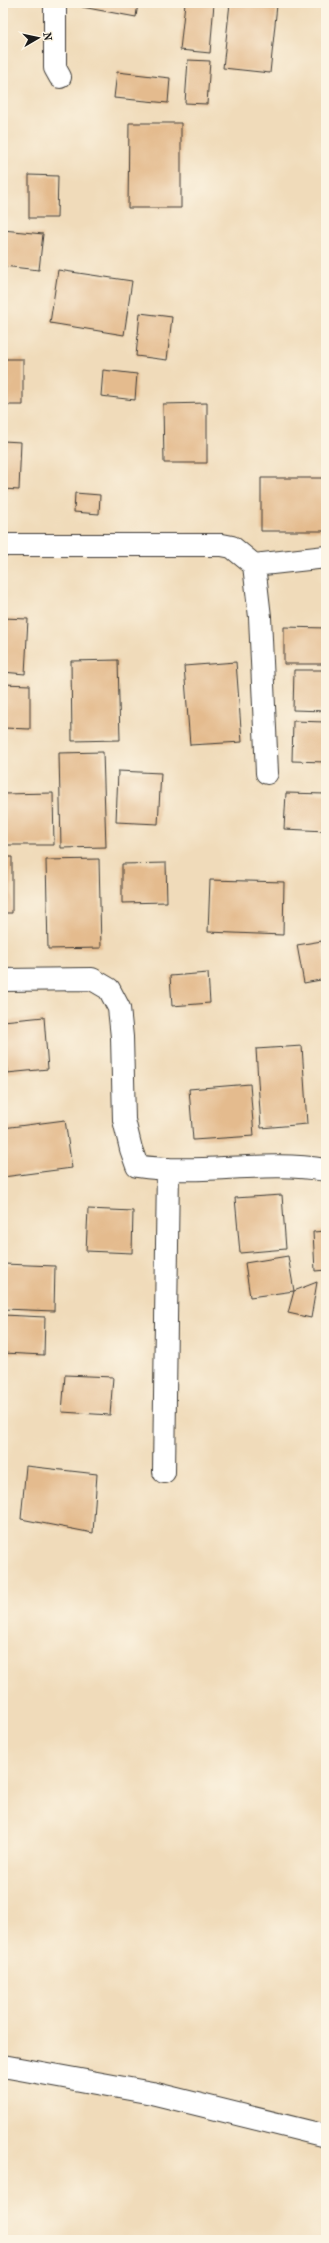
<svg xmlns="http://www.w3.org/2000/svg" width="329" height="2243" font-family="'IM FELL French Canon',serif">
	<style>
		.building { fill: #e4bb8e }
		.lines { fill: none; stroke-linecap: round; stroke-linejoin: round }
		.minor-casing { stroke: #3c3934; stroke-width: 24 }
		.minor { stroke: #fff; stroke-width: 22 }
	</style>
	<rect width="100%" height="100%" fill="#fcf5e5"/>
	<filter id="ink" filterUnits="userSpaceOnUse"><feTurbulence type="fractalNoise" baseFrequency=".025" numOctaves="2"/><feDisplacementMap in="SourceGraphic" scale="8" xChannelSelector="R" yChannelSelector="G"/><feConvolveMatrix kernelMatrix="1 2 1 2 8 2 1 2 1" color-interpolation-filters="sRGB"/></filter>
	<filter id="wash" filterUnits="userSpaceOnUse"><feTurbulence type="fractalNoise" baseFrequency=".012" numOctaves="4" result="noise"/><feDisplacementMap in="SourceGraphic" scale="16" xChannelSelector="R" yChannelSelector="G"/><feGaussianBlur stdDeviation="0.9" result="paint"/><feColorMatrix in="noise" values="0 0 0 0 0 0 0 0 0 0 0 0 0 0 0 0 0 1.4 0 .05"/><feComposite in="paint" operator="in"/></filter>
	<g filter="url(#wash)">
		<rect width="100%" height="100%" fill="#f0dbba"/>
		<g id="blocks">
			<path class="building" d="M 83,3 L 138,3 L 136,17 L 82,7 Z
				M 185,3 L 214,3 L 210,53 L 180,50 Z
				M 230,3 L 277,5 L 270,73 L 223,68 Z
				M 188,60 L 210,61 L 207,104 L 185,103 Z
				M 117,72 L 170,78 L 168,103 L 114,98 Z
				M 129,123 L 181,123 L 181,208 L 128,208 Z
				M 29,175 L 58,176 L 57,218 L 29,218 Z
				M 3,230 L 43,234 L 39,270 L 3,266 Z
				M 58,270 L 132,281 L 124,335 L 50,323 Z
				M 140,313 L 172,317 L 167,360 L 136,356 Z
				M 3,359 L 23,359 L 23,405 L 3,405 Z
				M 103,370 L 137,374 L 135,400 L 101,396 Z
				M 207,403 L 207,463 L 164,463 L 163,404 Z
				M 3,441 L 21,442 L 19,490 L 3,489 Z
				M 261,478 L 326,478 L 326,531 L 261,531 Z
				M 75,493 L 100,495 L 99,514 L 74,512 Z
				M 3,618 L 28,619 L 25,674 L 3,672 Z
				M 284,627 L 326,628 L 326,664 L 284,664 Z
				M 118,660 L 120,740 L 72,741 L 71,661 Z
				M 236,662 L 242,742 L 190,745 L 184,666 Z
				M 294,670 L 326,670 L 326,711 L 293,710 Z
				M 3,684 L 30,685 L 30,729 L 3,728 Z
				M 293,721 L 326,722 L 326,762 L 292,761 Z
				M 103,752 L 106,847 L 61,848 L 59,753 Z
				M 118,771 L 161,773 L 158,824 L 116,822 Z
				M 53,793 L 54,845 L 3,845 L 3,794 Z
				M 286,793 L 326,794 L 326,831 L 284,829 Z
				M 3,857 L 12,857 L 12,913 L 3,913 Z
				M 99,859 L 101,948 L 48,949 L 46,860 Z
				M 166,863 L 167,902 L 122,903 L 122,864 Z
				M 210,880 L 284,882 L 283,935 L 208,932 Z
				M 322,941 L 326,979 L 304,983 L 297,945 Z
				M 208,973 L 210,1003 L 172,1006 L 170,976 Z
				M 44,1017 L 48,1069 L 7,1073 L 3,1021 Z
				M 302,1046 L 307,1124 L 261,1128 L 256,1049 Z
				M 250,1084 L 254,1136 L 193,1140 L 189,1089 Z
				M 65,1120 L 72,1168 L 3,1177 L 3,1128 Z
				M 282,1195 L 286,1249 L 240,1253 L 235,1198 Z
				M 88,1209 L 133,1211 L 132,1253 L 86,1251 Z
				M 326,1231 L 326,1270 L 315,1271 L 313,1232 Z
				M 288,1256 L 294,1291 L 250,1297 L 245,1263 Z
				M 3,1264 L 55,1266 L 54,1311 L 3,1309 Z
				M 317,1282 L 311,1318 L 288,1313 L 294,1291 Z
				M 3,1315 L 45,1317 L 44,1355 L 3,1353 Z
				M 65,1375 L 113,1377 L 110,1415 L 62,1412 Z
				M 26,1466 L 97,1474 L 93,1533 L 21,1519 Z"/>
		</g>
	</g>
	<g filter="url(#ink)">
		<use href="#blocks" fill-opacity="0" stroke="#3c3934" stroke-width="1"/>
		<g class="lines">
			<defs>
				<path id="minor" d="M 55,3 L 55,68 L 60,77
					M 3,545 L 222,545 L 232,547 L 254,565 L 260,617 L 267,773
					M 254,565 L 326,557
					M 3,980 L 92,979 L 109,989 L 119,1008 L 122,1037 L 124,1120 L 131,1149 L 137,1166 C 200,1176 264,1159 326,1170
					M 164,1472 L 168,1169
					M 3,2066 L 152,2093 L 326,2136"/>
			</defs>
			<use href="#minor" class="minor-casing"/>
			<use href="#minor" class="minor"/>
		</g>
	</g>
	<rect width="329" height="2243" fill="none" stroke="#fcf5e5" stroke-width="16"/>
	<g transform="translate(38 38) rotate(81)" stroke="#fcf5e5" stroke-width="3" paint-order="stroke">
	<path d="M0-3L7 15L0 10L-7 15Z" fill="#1c1c1c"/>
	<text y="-6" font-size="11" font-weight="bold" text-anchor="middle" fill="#1c1c1c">N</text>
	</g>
</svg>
